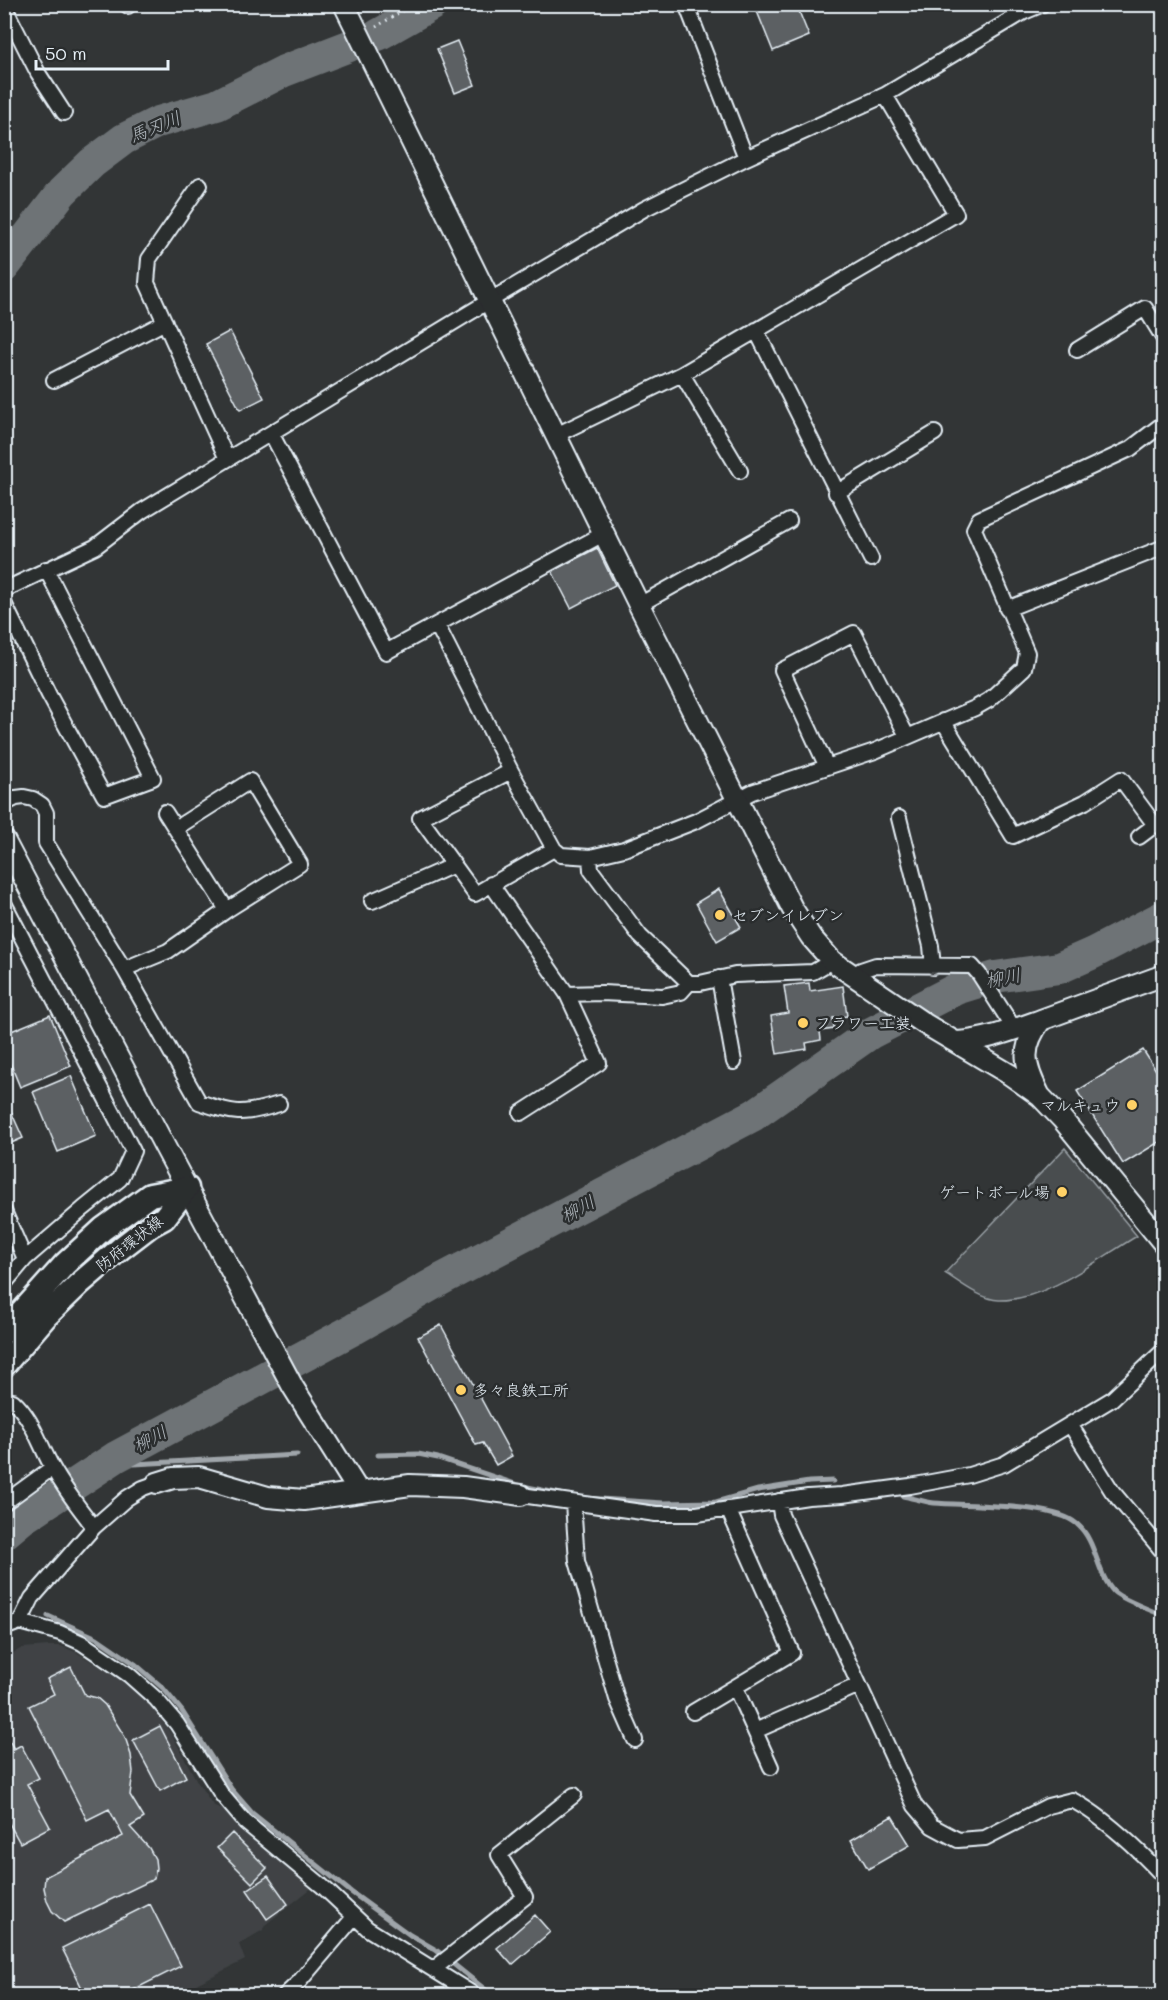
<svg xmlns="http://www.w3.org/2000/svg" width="1168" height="2000" font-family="Mali,'Klee One',sans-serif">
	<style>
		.built { fill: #3f4244 }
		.green { fill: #494d4f; stroke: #989fa4; stroke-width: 1.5 }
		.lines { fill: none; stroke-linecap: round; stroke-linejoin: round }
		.stream { stroke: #9fa5aa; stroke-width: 5 }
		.river { stroke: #6e7376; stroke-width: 32 }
		.building { fill: #5c6063; stroke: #e8f1f8; stroke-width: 1.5 }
		.street-casing { stroke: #e8f1f8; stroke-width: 18 }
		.secondary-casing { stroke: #e8f1f8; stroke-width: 24 }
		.primary-casing { stroke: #e8f1f8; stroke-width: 27 }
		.path { stroke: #e8f1f8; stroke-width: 3; stroke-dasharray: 1.5 4.5; stroke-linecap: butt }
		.street { stroke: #2a2d2e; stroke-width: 14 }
		.secondary { stroke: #2a2d2e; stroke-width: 20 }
		.primary { stroke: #2a2d2e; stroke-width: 22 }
		.poi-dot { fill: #ffd166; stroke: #2a2d2e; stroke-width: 2 }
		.labels { text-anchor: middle; stroke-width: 5; stroke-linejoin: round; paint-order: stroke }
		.poi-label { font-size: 16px; fill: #e8f1f8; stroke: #2a2d2e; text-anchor: start }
		.street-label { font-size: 16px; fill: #e8f1f8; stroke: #2a2d2e }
		.water-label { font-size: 18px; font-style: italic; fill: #b1b8be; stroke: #2a2d2e }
	</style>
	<rect width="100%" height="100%" fill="#323536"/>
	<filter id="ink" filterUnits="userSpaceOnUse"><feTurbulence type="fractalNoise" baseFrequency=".0167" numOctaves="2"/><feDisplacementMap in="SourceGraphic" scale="12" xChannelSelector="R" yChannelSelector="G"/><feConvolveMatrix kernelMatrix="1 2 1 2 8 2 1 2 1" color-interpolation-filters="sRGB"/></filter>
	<g filter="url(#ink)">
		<path class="built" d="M 48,1646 L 61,1646 L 76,1652 L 120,1679 L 149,1703 L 172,1735 L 198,1783 L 213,1805 L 231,1814 L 313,1887 L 265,1925 L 263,1930 L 239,1944 L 245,1960 L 174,1995 L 5,1995 L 4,1658 L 22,1648 Z"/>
		<path class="green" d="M 1065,1148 L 1137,1236 C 1098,1259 1046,1301 999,1300 C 982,1300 959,1282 945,1273 Z"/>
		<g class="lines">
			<path class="stream" d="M 378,1455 L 418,1454 L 438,1458 L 518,1485 L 561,1494
				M 116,1457 L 134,1464 L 297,1455
				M 903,1496 C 913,1498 924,1502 934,1503 C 968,1506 1054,1503 1077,1524 C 1097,1541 1096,1573 1114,1592 C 1121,1599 1153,1611 1164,1616
				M 585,1498 L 663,1503 L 716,1502 L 758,1490 L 809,1482 L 833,1481
				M 4,1611 L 8,1610
				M 48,1616 L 97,1638 L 135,1664 L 163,1688 L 182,1711 L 232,1790 L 252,1813 L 351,1892 L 410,1935 L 436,1950 L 493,1996"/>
			<path class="river" d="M 378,35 L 433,4
				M 4,267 L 62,192 L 92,163 L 124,139 L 158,122 L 217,105 L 284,71 L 349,46
				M 4,1534 L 22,1519 L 116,1457 L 354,1329 L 442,1279 L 754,1115 L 871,1033 L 956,989 L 995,977 L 1059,968 L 1093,953 L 1164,916"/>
		</g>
		<path class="building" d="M 754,4 L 796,4 L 809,36 L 773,51 Z
			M 457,41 L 475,85 L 455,93 L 437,49 Z
			M 230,331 L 264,398 L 240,410 L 206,344 Z
			M 597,548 L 615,585 L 571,608 L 552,571 Z
			M 719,889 L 741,927 L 717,941 L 696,903 Z
			M 809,983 L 810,991 L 843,986 L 847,1016 L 833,1018 L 834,1029 L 820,1031 L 821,1040 L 806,1043 L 807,1049 L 777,1054 L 771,1016 L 788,1013 L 784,986 Z
			M 50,1015 L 71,1066 L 20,1087 L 4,1048 L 4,1034 Z
			M 1143,1050 L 1163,1081 L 1157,1085 L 1164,1095 L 1164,1139 L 1123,1164 L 1077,1091 Z
			M 71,1076 L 96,1136 L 58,1152 L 33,1092 Z
			M 4,1096 L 23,1138 L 4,1146 Z
			M 441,1325 L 512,1456 L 496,1465 L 483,1443 L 476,1445 L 418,1337 Z
			M 71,1667 L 85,1695 L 97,1698 L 105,1705 L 125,1737 L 131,1755 L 133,1772 L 130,1795 L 144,1818 L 130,1827 L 149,1848 L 155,1859 L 156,1868 L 154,1879 L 64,1922 L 52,1911 L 47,1901 L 44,1888 L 45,1877 L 123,1836 L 109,1809 L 87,1820 L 29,1706 L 54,1694 L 47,1679 Z
			M 160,1726 L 186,1777 L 160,1791 L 133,1740 Z
			M 4,1731 L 14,1749 L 21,1745 L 39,1778 L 27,1784 L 50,1827 L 20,1843 L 4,1814 Z
			M 892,1816 L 910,1845 L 868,1869 L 851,1840 Z
			M 232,1833 L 267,1868 L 252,1883 L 217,1848 Z
			M 268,1876 L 288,1904 L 267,1919 L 247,1890 Z
			M 150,1904 L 181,1966 L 121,1996 L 86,1996 L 62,1948 Z
			M 535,1915 L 550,1932 L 512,1965 L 497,1948 Z"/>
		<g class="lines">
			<defs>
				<path id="street" d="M 128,4 L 128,6
					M 686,4 L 746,158
					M 4,6 L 38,73 L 64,113
					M 200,185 L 149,259 L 147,283 L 227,459
					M 756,330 L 871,559
					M 1077,350 L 1145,308 L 1164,339
					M 682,374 L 740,471
					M 54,380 L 165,322
					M 271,433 L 386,652 L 605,533
					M 556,435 L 682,374 L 956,214 L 885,95
					M 836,493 L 935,433
					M 4,590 L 95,547 L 142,511 L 489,301 L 644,209 L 746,158 L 885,95 L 1024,12 L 1043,4
					M 4,603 L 49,695 L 104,796 L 153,778 L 46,569
					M 639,605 L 789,521
					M 1007,609 L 1164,547
					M 437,625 L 511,771 L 554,849
					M 943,721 L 1013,836 L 1085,802 L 1121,779 L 1155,825 L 1139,837
					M 827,767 L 782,670 L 854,633 L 907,736
					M 511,771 L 420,818 L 475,894 L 554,849 L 561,855 L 590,857 L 624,849 L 696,821 L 752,792 L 875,751 L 975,708 L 989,700 L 1024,668 L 1027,653 L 974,529 L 979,519 L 1130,449 L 1164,423
					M 4,804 L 16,798 L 24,797 L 33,799 L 42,805 L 46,813 L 46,843 L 124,969 L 199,1102 C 235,1114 241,1116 279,1104
					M 899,818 L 931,946 L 933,967
					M 176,828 L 250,781 L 300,864 L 227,910
					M 590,857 L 591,870 L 640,936 L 689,983 L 700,983 L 735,975 L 813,972 L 832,961
					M 491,884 L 567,994 L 602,993 L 662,996 L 681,992 L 689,983
					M 372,901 L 454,865
					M 4,903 L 133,1151 L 120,1179 L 83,1209 L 25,1259 L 4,1284
					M 124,969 L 168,951 L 227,910 L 165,812
					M 854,975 L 861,970 L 876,965 L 972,966 L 979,974 L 1015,1030
					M 719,978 L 734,1062
					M 521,1113 L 599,1063 L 567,994
					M 4,1211 L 25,1259
					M 13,1401 C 32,1418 39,1443 51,1465 C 63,1487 78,1507 94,1527
					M 1071,1426 L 1112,1491 L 1164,1553
					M 521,1495 L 656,1514 L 697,1514 L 808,1497 L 842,1495 L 910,1486 L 969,1475 L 1004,1464 L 1112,1399 L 1164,1350
					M 779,1501 L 781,1515 L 915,1806 L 932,1826 L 958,1840 L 985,1838 L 1048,1806 L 1072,1800 C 1103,1816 1140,1851 1164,1877
					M 4,1503 L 52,1468
					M 573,1503 L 577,1561 L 617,1699 L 635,1740
					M 20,1622 L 32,1598 L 94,1527 L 127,1498 L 143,1488 L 157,1483
					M 4,1628 L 20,1622 L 60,1633 L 82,1643 L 129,1675 L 156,1699 L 177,1724 L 222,1795 L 245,1822 L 321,1885 L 368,1929 L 476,1996
					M 735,1687 L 771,1767
					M 693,1712 L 792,1653 L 728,1509
					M 755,1731 L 859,1685
					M 435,1968 L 525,1897 L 499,1855 L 574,1795
					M 284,1996 L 299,1982 L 354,1917"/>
				<path id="secondary" d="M 344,4 L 639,605 L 792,908 L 811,937 L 832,961 L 925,1024 L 1009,1074 L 1040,1096 L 1062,1119 L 1164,1244
					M 4,840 L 165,1147 L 293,1387 L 359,1492
					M 1041,1020 L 1164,975
					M 957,1042 C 987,1040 1013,1030 1041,1020 C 1020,1048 1024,1065 1039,1094
					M 157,1483 L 173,1478 L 199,1477 L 268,1497 L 304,1500 L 410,1485 L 463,1487 L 521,1495"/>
				<path id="primary" d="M 4,1332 L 65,1264 L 103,1229 L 150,1195 L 187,1188
					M 4,1365 L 46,1316 L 79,1284 L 121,1248 L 151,1225 L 164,1218 L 187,1188"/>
			</defs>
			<use href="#street" class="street-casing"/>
			<use href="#secondary" class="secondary-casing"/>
			<use href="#primary" class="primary-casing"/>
			<path class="path" d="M 376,27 L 413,4"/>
			<use href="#street" class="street"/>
			<use href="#secondary" class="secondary"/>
			<use href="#primary" class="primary"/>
		</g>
	</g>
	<g class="poi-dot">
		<circle cx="720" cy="915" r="6"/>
		<circle cx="803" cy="1023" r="6"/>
		<circle cx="1132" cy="1105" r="6"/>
		<circle cx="1062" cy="1192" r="6"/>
		<circle cx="461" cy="1390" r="6"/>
	</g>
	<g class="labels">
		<g class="poi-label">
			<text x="732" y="921">セブンイレブン</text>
			<text x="815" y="1029">フラワー工装</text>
			<text x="1120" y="1111" text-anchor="end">マルキュウ</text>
			<text x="1050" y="1198" text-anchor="end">ゲートボール場</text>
			<text x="473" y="1396">多々良鉄工所</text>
		</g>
		<g class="street-label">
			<text transform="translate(129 1243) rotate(-38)" y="6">防府環状線</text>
		</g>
		<g class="water-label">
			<text transform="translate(155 127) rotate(-22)" y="6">馬刃川</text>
			<text transform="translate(1003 978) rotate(-11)" y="6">柳川</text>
			<text transform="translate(578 1209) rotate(-28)" y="6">柳川</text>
			<text transform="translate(150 1439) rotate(-28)" y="6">柳川</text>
		</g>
	</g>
	<rect width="1168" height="2000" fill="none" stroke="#2a2d2e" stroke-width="24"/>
	<rect x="12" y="12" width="1144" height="1976" fill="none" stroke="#e8f1f8" stroke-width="2" filter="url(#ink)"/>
	<path d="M36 60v9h132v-9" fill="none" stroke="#e8f1f8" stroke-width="3"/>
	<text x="45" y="60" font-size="18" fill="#e8f1f8" stroke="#2a2d2e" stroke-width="4.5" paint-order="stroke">50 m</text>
</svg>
